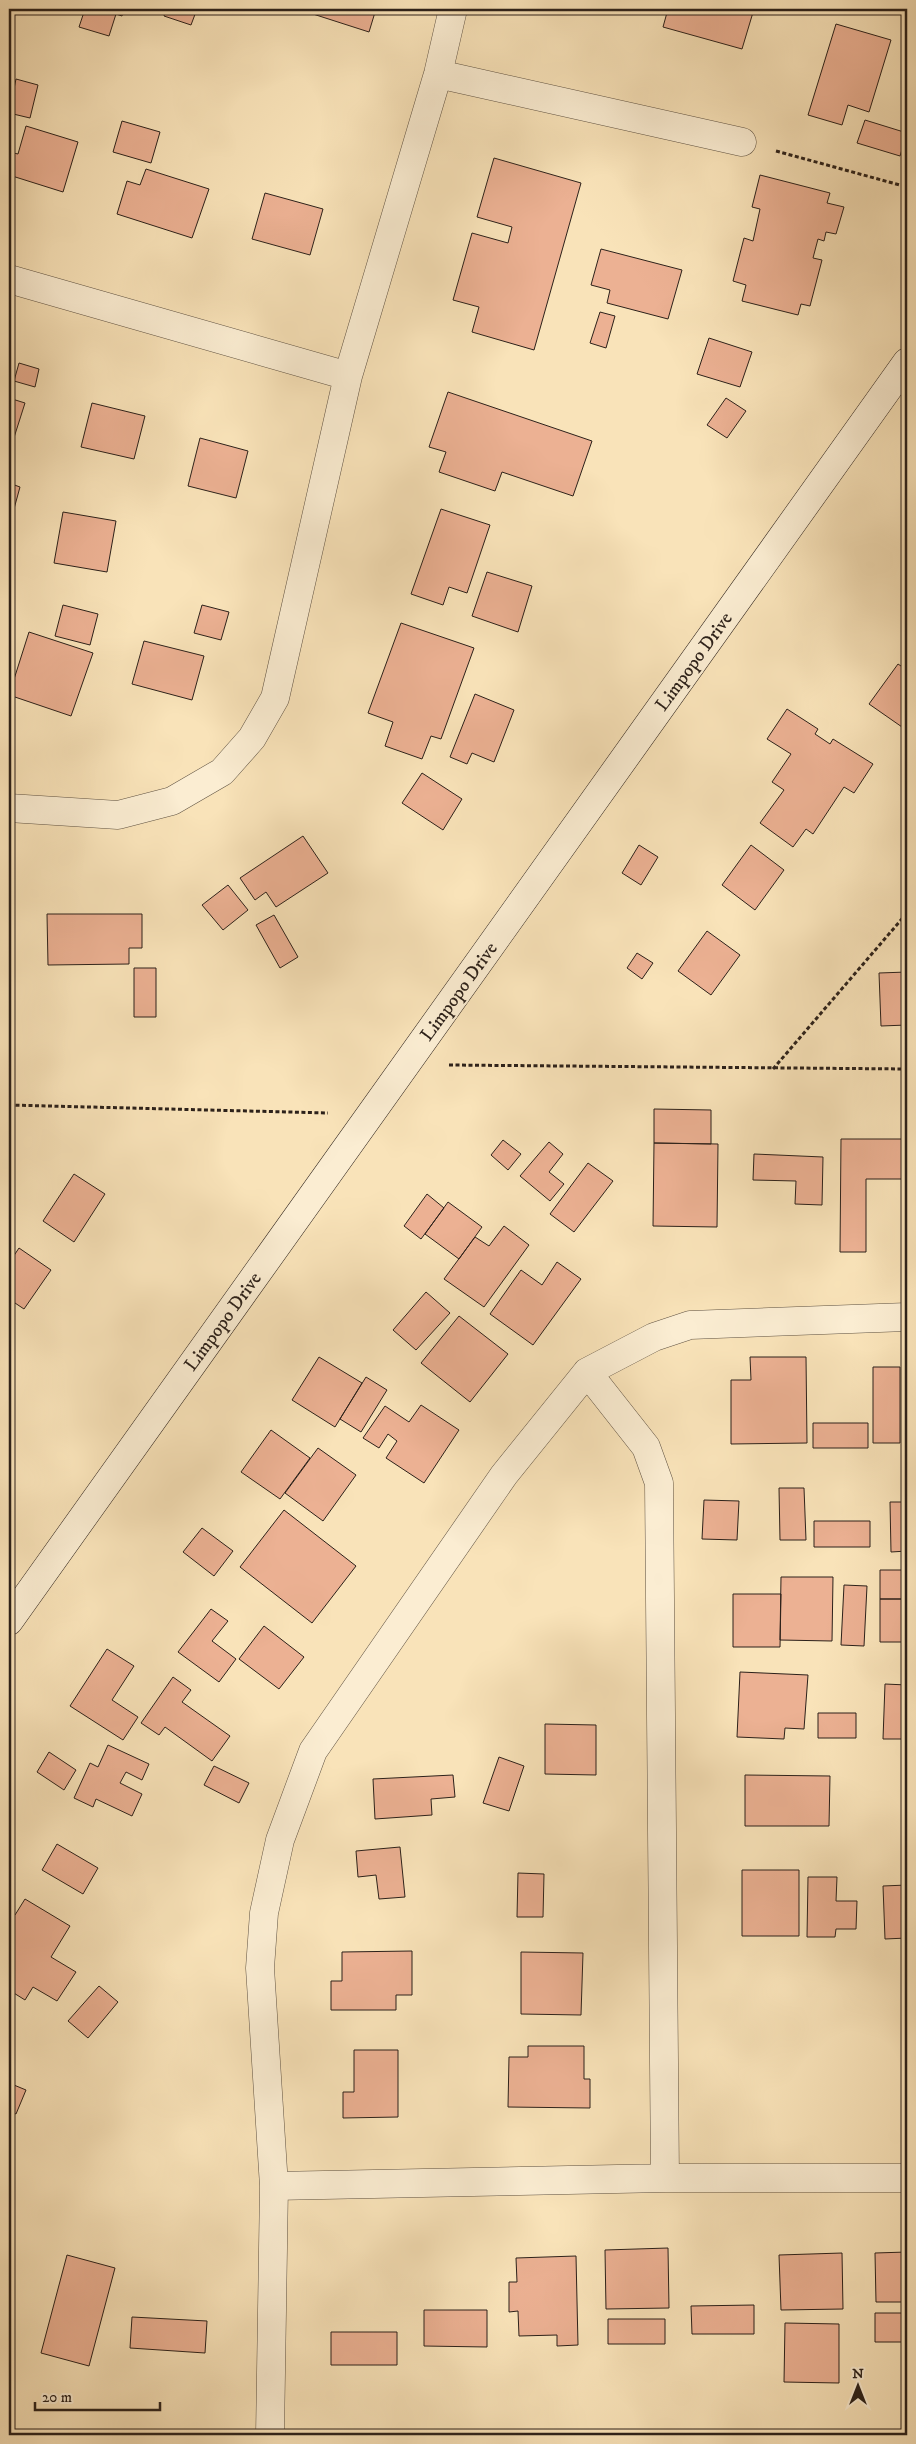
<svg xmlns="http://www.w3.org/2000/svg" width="916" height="2444" font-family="'IM FELL DW Pica',serif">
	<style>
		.building { fill: #ecb193; stroke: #2c211a }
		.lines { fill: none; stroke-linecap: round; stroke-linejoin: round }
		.street-casing { stroke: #5f5242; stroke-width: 29 }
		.secondary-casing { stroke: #2c211a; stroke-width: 29 }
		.path { stroke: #2c211a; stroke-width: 3; stroke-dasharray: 4 2.5; stroke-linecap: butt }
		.street { stroke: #fbedd2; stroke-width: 28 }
		.secondary { stroke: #fbedd2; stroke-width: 28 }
		.labels { text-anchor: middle; stroke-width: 4; stroke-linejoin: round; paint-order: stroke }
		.street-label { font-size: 19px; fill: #2c211a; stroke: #fbedd2 }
	</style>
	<rect width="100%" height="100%" fill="#f9e3b9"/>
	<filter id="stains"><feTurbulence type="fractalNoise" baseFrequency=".004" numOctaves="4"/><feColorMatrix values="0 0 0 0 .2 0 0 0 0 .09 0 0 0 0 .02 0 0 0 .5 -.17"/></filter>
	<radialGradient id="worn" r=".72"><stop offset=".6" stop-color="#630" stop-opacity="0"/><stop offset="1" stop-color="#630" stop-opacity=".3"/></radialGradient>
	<path class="building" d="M 85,9 L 124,9 L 122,16 L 116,14 L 109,36 L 79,27 Z
		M 166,9 L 197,9 L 191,25 L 164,16 Z
		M 314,9 L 376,9 L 369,32 L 313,14 Z
		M 668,9 L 754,9 L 742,49 L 663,27 Z
		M 836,24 L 891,40 L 869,112 L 848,105 L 842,125 L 808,115 Z
		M 16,79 L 38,85 L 30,118 L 9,113 Z
		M 865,120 L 907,133 L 900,156 L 857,143 Z
		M 122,121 L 160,132 L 151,163 L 113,152 Z
		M 26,126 L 78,142 L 63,192 L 9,175 L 9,152 L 18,154 Z
		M 494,158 L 581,183 L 534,350 L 472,332 L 479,307 L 453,300 L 472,233 L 508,243 L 512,227 L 477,217 Z
		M 146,169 L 209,189 L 192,238 L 117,214 L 127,181 L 140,185 Z
		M 760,175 L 830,193 L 827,203 L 844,207 L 836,234 L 826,232 L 824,241 L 818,239 L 813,258 L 822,260 L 810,306 L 801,304 L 798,315 L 742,301 L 746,285 L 733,281 L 744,238 L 753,241 L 760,209 L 752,207 Z
		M 265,193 L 323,209 L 310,255 L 252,239 Z
		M 601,249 L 682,270 L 668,319 L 607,303 L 610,290 L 591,285 Z
		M 600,312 L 615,316 L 606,348 L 590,343 Z
		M 709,338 L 752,352 L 740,387 L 697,374 Z
		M 19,363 L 39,369 L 35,387 L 14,381 Z
		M 448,392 L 592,441 L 573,496 L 502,472 L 495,491 L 439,472 L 446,452 L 429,447 Z
		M 9,398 L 25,403 L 11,447 L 9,447 Z
		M 726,398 L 746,411 L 727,438 L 707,425 Z
		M 92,403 L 145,416 L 134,459 L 81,447 Z
		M 200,438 L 248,451 L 236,498 L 188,486 Z
		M 9,483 L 20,487 L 9,527 Z
		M 441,509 L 490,525 L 467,593 L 449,587 L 443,605 L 411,594 Z
		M 63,512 L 116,521 L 107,572 L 54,563 Z
		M 487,572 L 532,586 L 518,632 L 472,616 Z
		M 63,605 L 98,614 L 90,645 L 55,636 Z
		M 202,605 L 229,612 L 221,640 L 194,633 Z
		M 401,623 L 474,648 L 441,739 L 431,736 L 422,759 L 385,746 L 393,722 L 368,713 Z
		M 29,632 L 93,653 L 71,716 L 9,695 Z
		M 144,641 L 204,656 L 192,700 L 132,684 Z
		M 898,664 L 907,670 L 907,721 L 902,727 L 869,704 Z
		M 475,694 L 514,710 L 494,762 L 472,753 L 467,764 L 450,757 Z
		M 787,709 L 818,729 L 815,734 L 830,744 L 833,739 L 873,764 L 854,793 L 844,787 L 813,834 L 806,829 L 793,847 L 760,823 L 784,790 L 772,782 L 791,754 L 767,739 Z
		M 422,773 L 462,799 L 443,830 L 402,803 Z
		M 303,836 L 328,873 L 276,907 L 266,892 L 255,900 L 240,878 Z
		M 639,845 L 658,857 L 641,885 L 622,873 Z
		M 751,845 L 784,870 L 755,910 L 722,885 Z
		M 228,885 L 248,910 L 223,930 L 202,905 Z
		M 9,899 L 14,899 L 14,948 L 9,948 Z
		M 47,914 L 142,914 L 142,948 L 129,948 L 129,964 L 48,965 Z
		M 274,915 L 298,957 L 280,968 L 256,925 Z
		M 707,931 L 740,955 L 711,995 L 678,971 Z
		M 637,953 L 653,963 L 642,979 L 627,968 Z
		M 134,968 L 156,968 L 156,1017 L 134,1017 Z
		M 907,972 L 907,1025 L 881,1026 L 879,973 Z
		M 654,1109 L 711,1110 L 711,1144 L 654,1143 Z
		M 841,1139 L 907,1139 L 907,1179 L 866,1179 L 866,1252 L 840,1252 Z
		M 503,1140 L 521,1154 L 508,1170 L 491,1155 Z
		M 549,1142 L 563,1154 L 549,1172 L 564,1184 L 550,1201 L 520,1176 Z
		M 654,1143 L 718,1144 L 717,1227 L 653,1226 Z
		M 754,1154 L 823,1157 L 822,1205 L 795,1204 L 796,1181 L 753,1180 Z
		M 588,1163 L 613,1181 L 574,1232 L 550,1214 Z
		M 74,1174 L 105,1194 L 74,1242 L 43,1221 Z
		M 427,1194 L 444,1208 L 421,1239 L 404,1226 Z
		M 448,1202 L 482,1227 L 459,1259 L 425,1234 Z
		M 504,1226 L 529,1245 L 484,1307 L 444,1279 L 475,1237 L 489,1246 Z
		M 19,1248 L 51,1270 L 24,1309 L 9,1299 L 9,1263 Z
		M 557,1262 L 581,1279 L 533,1345 L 490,1314 L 521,1270 L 542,1285 Z
		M 426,1292 L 450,1313 L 416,1350 L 393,1330 Z
		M 459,1316 L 508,1354 L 470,1402 L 421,1363 Z
		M 319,1357 L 362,1383 L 335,1427 L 292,1400 Z
		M 750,1357 L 806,1357 L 807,1443 L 731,1444 L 731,1380 L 751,1380 Z
		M 873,1367 L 900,1367 L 900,1443 L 873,1443 Z
		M 366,1377 L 387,1390 L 361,1432 L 340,1419 Z
		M 421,1405 L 459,1430 L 424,1483 L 386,1458 L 397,1441 L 388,1434 L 379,1448 L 363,1438 L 385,1406 L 409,1422 Z
		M 813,1423 L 868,1423 L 868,1448 L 813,1448 Z
		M 271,1430 L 310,1458 L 280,1499 L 241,1472 Z
		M 318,1448 L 356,1475 L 323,1521 L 285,1493 Z
		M 779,1488 L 804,1488 L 806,1540 L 780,1540 Z
		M 704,1500 L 739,1501 L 737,1540 L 702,1539 Z
		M 890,1502 L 907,1502 L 907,1551 L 891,1552 Z
		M 284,1510 L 356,1566 L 312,1623 L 240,1567 Z
		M 814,1521 L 870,1521 L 870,1547 L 814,1547 Z
		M 202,1528 L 233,1551 L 214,1576 L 183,1552 Z
		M 880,1570 L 907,1570 L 907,1599 L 880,1599 Z
		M 781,1577 L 833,1577 L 832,1641 L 780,1640 Z
		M 844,1585 L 867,1586 L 864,1646 L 841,1645 Z
		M 733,1594 L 781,1594 L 780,1647 L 733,1647 Z
		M 880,1599 L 907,1599 L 907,1642 L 880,1642 Z
		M 211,1609 L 228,1621 L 212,1641 L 236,1659 L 219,1682 L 178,1652 Z
		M 264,1626 L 304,1657 L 279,1689 L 239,1659 Z
		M 107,1649 L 134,1666 L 112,1700 L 138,1717 L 123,1740 L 70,1706 Z
		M 740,1672 L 808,1675 L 804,1729 L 785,1728 L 784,1739 L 737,1737 Z
		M 173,1677 L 191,1690 L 182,1702 L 230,1736 L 212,1761 L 165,1727 L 159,1735 L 141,1723 Z
		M 885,1684 L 907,1685 L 907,1739 L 883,1739 Z
		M 818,1713 L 856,1713 L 856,1738 L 818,1738 Z
		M 545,1724 L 596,1725 L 596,1775 L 545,1774 Z
		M 108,1745 L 149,1764 L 142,1780 L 126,1772 L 120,1783 L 142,1794 L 132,1816 L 96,1799 L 93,1807 L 74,1798 L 90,1763 L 98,1767 Z
		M 49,1752 L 76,1770 L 64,1790 L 37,1772 Z
		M 499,1757 L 524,1766 L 509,1811 L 483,1803 Z
		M 214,1766 L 249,1783 L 239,1803 L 204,1785 Z
		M 453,1775 L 455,1797 L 431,1799 L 432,1815 L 375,1819 L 373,1779 Z
		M 745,1775 L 830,1776 L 829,1826 L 745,1826 Z
		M 57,1844 L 98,1868 L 83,1894 L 42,1870 Z
		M 400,1847 L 405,1897 L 379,1899 L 376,1875 L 358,1877 L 356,1851 Z
		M 742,1870 L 799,1870 L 799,1936 L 742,1936 Z
		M 518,1873 L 544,1874 L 543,1917 L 517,1917 Z
		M 808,1877 L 837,1877 L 836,1901 L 857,1901 L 856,1929 L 836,1929 L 835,1937 L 807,1937 Z
		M 907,1885 L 907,1938 L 885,1939 L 883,1886 Z
		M 25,1899 L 70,1926 L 51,1957 L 76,1972 L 57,2001 L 33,1987 L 25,2000 L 9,1990 L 9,1911 L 15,1915 Z
		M 412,1951 L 412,1995 L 396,1995 L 396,2010 L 331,2010 L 331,1981 L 342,1981 L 342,1952 Z
		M 521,1952 L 583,1953 L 581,2015 L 521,2014 Z
		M 99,1986 L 118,2002 L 88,2038 L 68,2021 Z
		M 528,2046 L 584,2046 L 584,2079 L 590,2079 L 590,2108 L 508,2107 L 509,2057 L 528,2057 Z
		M 354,2050 L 398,2050 L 398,2117 L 343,2118 L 343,2092 L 354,2092 Z
		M 9,2083 L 26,2090 L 16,2114 L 9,2111 Z
		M 668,2248 L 669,2308 L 606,2309 L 605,2250 Z
		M 907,2252 L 907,2302 L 876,2302 L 875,2253 Z
		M 842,2253 L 843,2309 L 781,2310 L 779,2255 Z
		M 67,2255 L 115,2268 L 89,2366 L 41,2353 Z
		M 576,2256 L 578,2345 L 557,2346 L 557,2335 L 519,2336 L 518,2311 L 509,2312 L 509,2282 L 517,2282 L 516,2258 Z
		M 754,2305 L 754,2334 L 692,2334 L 691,2306 Z
		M 424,2310 L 487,2310 L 487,2347 L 424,2346 Z
		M 875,2313 L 907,2313 L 907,2342 L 875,2342 Z
		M 132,2317 L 207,2321 L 205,2353 L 130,2348 Z
		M 608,2319 L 665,2319 L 665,2344 L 608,2344 Z
		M 785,2323 L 839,2324 L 839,2383 L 784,2382 Z
		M 331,2332 L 397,2332 L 397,2365 L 331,2365 Z"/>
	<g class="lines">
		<defs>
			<path id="street" d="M 438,74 L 742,142
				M 9,279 L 348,376
				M 9,808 L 118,815 L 172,801 L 222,772 L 252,738 L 275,698 L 348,376 L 438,74 L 453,9
				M 587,1372 L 646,1447 L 659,1483 L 665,2178
				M 274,2186 L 665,2178 L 907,2178
				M 270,2435 L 274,2186 L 260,1968 L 264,1913 L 280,1840 L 313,1751 L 504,1475 L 587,1372 L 654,1337 L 690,1325 L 907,1317"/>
			<path id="secondary" d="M 9,1621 L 907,362"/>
		</defs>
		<use href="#street" class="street-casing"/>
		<use href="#secondary" class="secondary-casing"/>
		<path class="path" d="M 776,151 L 907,187
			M 449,1065 L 907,1069
			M 773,1069 L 907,913
			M 9,1105 L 328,1113"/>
		<use href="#street" class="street"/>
		<use href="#secondary" class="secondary"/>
	</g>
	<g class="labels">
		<g class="street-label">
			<text transform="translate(693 661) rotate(-54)" y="7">Limpopo Drive</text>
			<text transform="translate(458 991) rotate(-54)" y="7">Limpopo Drive</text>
			<text transform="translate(222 1321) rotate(-54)" y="7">Limpopo Drive</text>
		</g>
	</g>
	<rect width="916" height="2444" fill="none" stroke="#f9e3b9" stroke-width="30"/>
	<rect x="10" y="10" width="896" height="2424" fill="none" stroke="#2c211a" stroke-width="2.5"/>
	<rect x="15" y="15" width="886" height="2414" fill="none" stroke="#2c211a"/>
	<g transform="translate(858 2386)" stroke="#fbedd2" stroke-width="4" paint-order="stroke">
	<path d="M0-4L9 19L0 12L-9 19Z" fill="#2c211a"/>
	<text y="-8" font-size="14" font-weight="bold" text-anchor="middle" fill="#2c211a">N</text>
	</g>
	<path d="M35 2402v8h125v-8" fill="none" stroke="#2c211a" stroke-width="2.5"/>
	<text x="42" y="2402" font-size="15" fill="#2c211a" stroke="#fbedd2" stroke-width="4" paint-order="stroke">20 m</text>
	<rect width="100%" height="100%" filter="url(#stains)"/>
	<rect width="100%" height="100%" fill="url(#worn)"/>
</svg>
